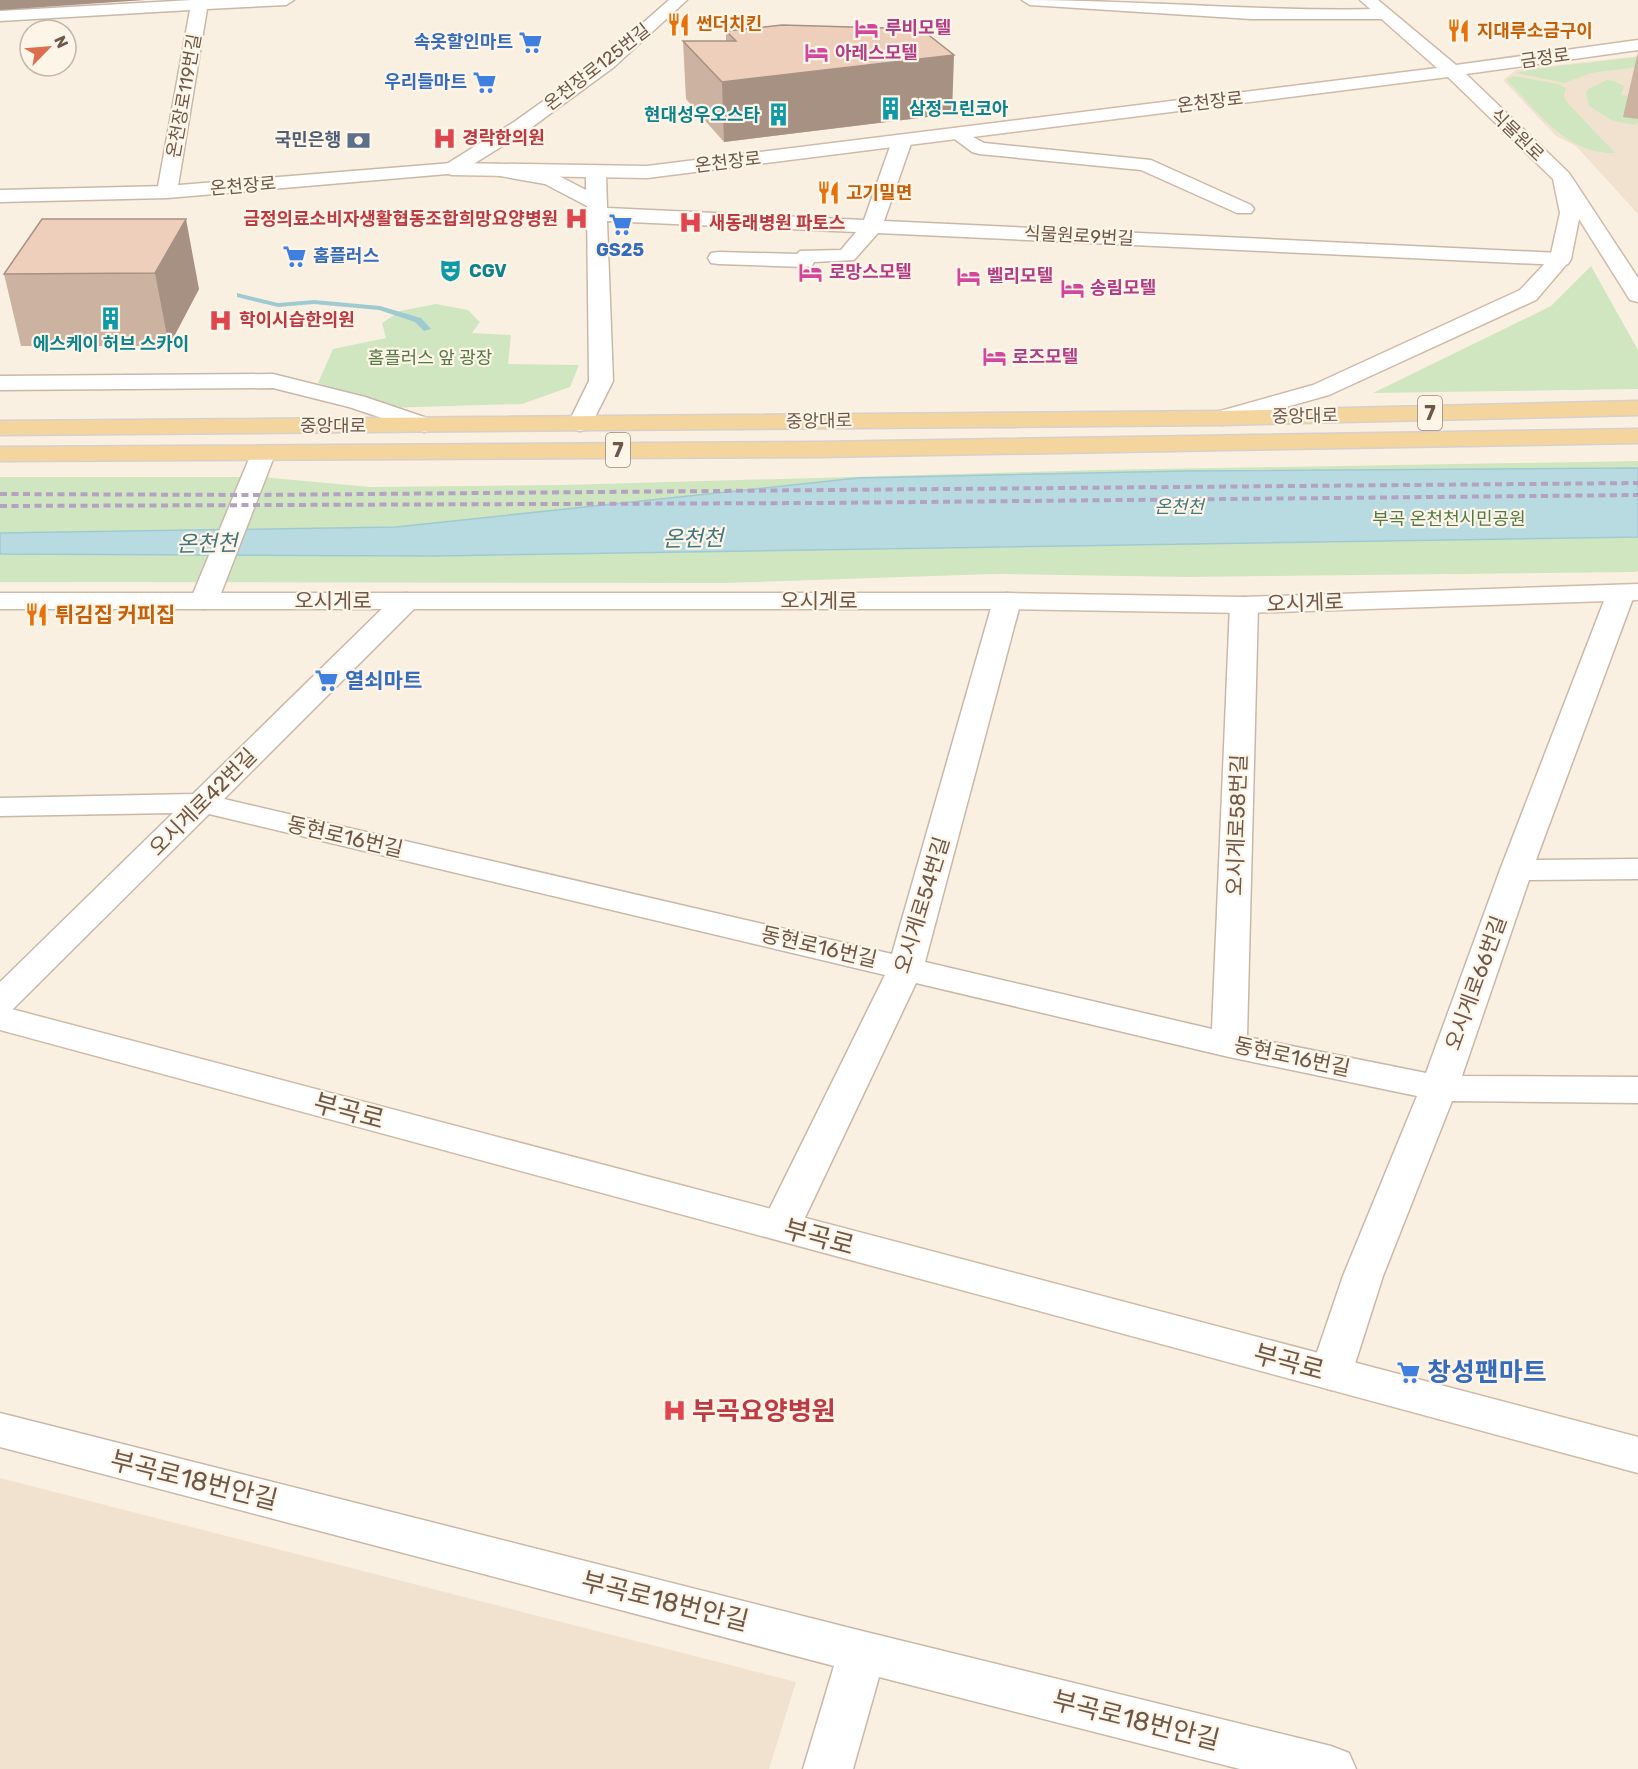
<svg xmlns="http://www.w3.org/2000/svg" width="1638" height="1769" font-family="Rubik,'Noto Sans KR',sans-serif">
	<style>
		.residential { fill: #f1e2d0 }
		.green { fill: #d0e6c1 }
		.water { fill: #b8dbe1; stroke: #9fcad2; stroke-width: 1.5 }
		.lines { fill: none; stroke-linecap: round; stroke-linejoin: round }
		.stream { fill: #9fcad2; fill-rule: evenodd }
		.minor-casing { stroke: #c9b8a9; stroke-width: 3 }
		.tertiary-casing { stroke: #c9b8a9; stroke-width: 3 }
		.secondary-casing { stroke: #cfbaa9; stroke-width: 3 }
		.primary-casing { stroke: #d7d0cc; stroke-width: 3 }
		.minor { fill: #fff; fill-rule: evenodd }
		.tertiary { fill: #fff; fill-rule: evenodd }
		.secondary { fill: #fff; fill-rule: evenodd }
		.primary { fill: #f4d59e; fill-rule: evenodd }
		.rail { stroke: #b3a2c1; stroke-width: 4; stroke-dasharray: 7 4.5; stroke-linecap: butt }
		.wall { fill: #ccb2a1 }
		.shaded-wall { fill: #a69183 }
		.building { fill: #edcfbb; stroke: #a69183; stroke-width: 1.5 }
		.labels { text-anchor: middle; stroke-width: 4.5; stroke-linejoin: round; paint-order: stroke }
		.far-food-label { font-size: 18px; font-weight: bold; fill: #c56008; stroke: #fdf5e7; text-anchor: start }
		.far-hotel-label { font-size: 18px; font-weight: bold; fill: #b23c85; stroke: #fdf5e7; text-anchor: start }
		.far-shop-label { font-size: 18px; font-weight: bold; fill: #366cbe; stroke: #fdf5e7; text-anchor: end }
		.far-street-label { font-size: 18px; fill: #6f574a; stroke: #fdf5e7 }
		.far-culture-label { font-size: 18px; font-weight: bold; fill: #0d838f; stroke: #fdf5e7; text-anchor: start }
		.far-health-label { font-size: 18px; font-weight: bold; fill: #be3a42; stroke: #fdf5e7; text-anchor: start }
		.far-service-label { font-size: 18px; font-weight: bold; fill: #4e5e75; stroke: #fdf5e7; text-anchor: end }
		.far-park-label { font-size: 18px; fill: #557a46; stroke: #fdf5e7 }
		.far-water-label { font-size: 18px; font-style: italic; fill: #467781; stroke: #fdf5e7 }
		.shield { fill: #fdf5e7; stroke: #9a8679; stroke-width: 1.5 }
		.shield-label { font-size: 20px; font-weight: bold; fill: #6f574a }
		.street-label { font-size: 21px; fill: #6f574a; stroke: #fdf5e7 }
		.food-label { font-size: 21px; font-weight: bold; fill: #c56008; stroke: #fdf5e7; text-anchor: start }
		.shop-label { font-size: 21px; font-weight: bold; fill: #366cbe; stroke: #fdf5e7; text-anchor: start }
		.water-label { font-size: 22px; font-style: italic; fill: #467781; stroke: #fdf5e7 }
		.near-street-label { font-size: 26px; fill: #6f574a; stroke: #fdf5e7 }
		.near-shop-label { font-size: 26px; font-weight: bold; fill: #366cbe; stroke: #fdf5e7; text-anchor: start }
		.near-health-label { font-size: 26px; font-weight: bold; fill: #be3a42; stroke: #fdf5e7; text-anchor: start }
	</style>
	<rect width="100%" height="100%" fill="#faf0e1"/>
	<path class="residential" d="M 1638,56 L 1638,214 L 1576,146 L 1556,136 L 1503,80 L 1516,70 Z
		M 0,1478 L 796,1682 L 769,1769 L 0,1769 Z"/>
	<path class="green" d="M 1638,57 L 1638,67 L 1591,73 L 1565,83 L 1516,73 L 1532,69 Z
		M 1514,76 L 1557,84 L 1566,88 L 1564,96 L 1567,102 L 1615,153 C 1568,155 1538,113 1509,82 L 1507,79 Z
		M 1607,80 L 1614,81 L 1624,86 L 1621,95 L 1638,97 L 1638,122 L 1635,125 L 1613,121 L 1589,106 L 1586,93 L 1588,89 Z
		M 1591,266 L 1638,350 L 1638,389 L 1373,393 L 1551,306 Z
		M 436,304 L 468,310 L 480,322 L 472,333 L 511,335 L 508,364 L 579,365 L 570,387 L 522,404 L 384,408 L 318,383 L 333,349 L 386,338 L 382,323 L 400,311 Z
		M 1638,461 L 1638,571 L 1634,572 L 1187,577 L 994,574 L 723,583 L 0,582 L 0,477 L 261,477 L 371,487 L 562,485 L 1100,470 Z"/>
	<path class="water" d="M 1638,468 L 1638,537 L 434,556 L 0,554 L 0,533 L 396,527 L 858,478 L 1185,471 Z"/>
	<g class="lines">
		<path class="stream" d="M 237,293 L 278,303 L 314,300 L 380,306 L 421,318 L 431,329 L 424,331 L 415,322 L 379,310 L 314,304 L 278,307 L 237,297 Z"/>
		<defs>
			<path id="minor" d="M 192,0 L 294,0 L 286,5 L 207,9 L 177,192 L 174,196 L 160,196 L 157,192 L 190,10 L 0,21 L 0,11 Z
				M 669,0 L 687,0 L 614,67 L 528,130 L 459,173 L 445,173 L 442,169 L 445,165 L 514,122 L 602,59 Z
				M 1022,0 C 1143,0 1263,12 1384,9 L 1392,14 L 1384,19 L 1251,19 L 1030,5 Z
				M 957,128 L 984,143 L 1151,160 L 1251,205 L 1254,209 L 1251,213 L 1237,213 L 1141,170 L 979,154 L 972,152 L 948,134 L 950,130 Z
				M 902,135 L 909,137 L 912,141 L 884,221 L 1560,253 L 1568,254 L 1571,259 L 1568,264 L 1560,265 L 878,233 L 854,260 L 814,262 L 812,266 L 804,267 L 719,264 L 711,263 L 708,258 L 711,253 L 719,252 L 797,254 L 800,251 L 841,250 L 856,232 L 607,221 L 613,381 L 589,429 L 580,431 L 571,429 L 568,424 L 589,381 L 587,206 L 545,184 L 489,174 L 486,170 L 489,166 L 496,164 L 557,175 L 586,190 L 586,173 L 589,169 L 603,169 L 606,173 L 607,208 L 864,220 L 892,141 L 895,137 Z
				M 273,374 L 365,397 L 433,420 L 436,425 L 433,430 L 424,432 L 349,407 L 273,388 L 0,390 L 0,376 Z
				M 263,447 L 272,449 L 275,454 L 218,601 L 214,607 L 204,609 L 194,607 L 190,601 L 251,454 L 254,449 Z
				M 1621,585 L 1631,587 L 1635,593 L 1536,860 L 1638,859 L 1638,879 L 1529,880 L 1462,1076 L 1638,1077 L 1638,1103 L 1452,1101 L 1383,1276 L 1352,1373 L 1346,1385 L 1331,1390 L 1316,1385 L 1310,1373 L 1343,1276 L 1417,1096 L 1229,1057 L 916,983 L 801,1226 L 795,1236 L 781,1240 L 767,1236 L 761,1226 L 885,975 L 209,814 L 12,1010 L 0,1014 L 0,982 L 173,813 L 0,816 L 0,798 L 193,794 L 396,595 L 406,593 L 416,595 L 420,601 L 416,607 L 224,799 L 892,954 L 993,601 L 997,595 L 1007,593 L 1017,595 L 1021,601 L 925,962 L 1212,1029 L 1230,605 L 1234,599 L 1244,597 L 1254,599 L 1258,605 L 1247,1037 L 1426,1073 L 1500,870 L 1607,593 L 1611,587 Z
				M 0,1413 L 862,1631 L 1331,1746 L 1349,1753 L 1356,1769 L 1240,1769 L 879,1677 L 853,1769 L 803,1769 L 834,1666 L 0,1447 Z"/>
			<path id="tertiary" d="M 452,163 L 459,165 L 462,169 L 459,173 L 167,198 L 0,202 L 0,190 L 167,186 Z"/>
			<path id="secondary" d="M 1360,0 L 1378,0 L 1456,65 L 1638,40 L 1638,50 L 1466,74 L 1569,173 L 1638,278 L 1638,302 L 1630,300 L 1579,219 L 1571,259 L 1536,300 L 1329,395 L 1222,425 L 1213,423 L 1210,418 L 1213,413 L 1313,385 L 1520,290 L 1550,258 L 1560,213 L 1553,179 L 1448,77 L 647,178 L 452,175 L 445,173 L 442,169 L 445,165 L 452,163 L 647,166 L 1437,68 Z
				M 1638,584 L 1638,600 L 1244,613 L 1007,609 L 0,609 L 0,593 L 1007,593 L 1244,597 Z
				M 0,1006 L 1638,1437 L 1638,1473 L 0,1030 Z"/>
			<path id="primary" d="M 1638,401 L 1638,415 L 1222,425 L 0,435 L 0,421 L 1222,411 Z
				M 1638,429 L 1638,443 L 819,457 L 0,461 L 0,447 L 819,442 Z"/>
		</defs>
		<use href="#minor" class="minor-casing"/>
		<use href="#tertiary" class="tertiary-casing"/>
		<use href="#secondary" class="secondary-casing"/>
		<use href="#primary" class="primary-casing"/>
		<use href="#minor" class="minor"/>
		<use href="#tertiary" class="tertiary"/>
		<use href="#secondary" class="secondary"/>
		<use href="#primary" class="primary"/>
		<path class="rail" d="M 0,494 L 255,495 L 1638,483
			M 0,506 L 819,503 L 1638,495"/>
	</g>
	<path class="wall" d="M 726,31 L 952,114 L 724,142 L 686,99 L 683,41 L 726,41 Z
		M 1638,52 L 1638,119 L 1623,117 Z
		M 42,219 L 199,289 L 169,346 L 21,346 L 4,274 Z"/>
	<path class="shaded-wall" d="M 0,0 L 145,0 L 0,10 Z
		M 954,55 L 952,114 L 724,142 L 722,82 Z
		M 186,219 L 199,289 L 169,346 L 155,273 Z"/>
	<path class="building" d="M 782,25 L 921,29 L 954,55 L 722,82 L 683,41 L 736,41 L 726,31 Z
		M 42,219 L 186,219 L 155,273 L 4,274 Z"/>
	<defs>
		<symbol id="restaurant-bare" viewBox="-9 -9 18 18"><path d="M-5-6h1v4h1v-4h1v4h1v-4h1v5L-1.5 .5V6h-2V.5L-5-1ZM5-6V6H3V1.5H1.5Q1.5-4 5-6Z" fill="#e8710a" stroke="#fdf5e7" stroke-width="2.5" paint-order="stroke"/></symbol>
		<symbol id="hotel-bare" viewBox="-9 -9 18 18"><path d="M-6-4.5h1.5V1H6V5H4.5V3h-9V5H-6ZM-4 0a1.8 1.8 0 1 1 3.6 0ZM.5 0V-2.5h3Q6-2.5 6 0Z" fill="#d1479c" stroke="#fdf5e7" stroke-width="2.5" paint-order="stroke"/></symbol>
		<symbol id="supermarket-bare" viewBox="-9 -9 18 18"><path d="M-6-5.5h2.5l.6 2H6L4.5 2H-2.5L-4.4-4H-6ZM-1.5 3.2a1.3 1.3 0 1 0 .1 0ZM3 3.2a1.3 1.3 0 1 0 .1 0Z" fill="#3f7fe0" stroke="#fdf5e7" stroke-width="2.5" paint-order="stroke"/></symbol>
		<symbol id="building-bare" viewBox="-9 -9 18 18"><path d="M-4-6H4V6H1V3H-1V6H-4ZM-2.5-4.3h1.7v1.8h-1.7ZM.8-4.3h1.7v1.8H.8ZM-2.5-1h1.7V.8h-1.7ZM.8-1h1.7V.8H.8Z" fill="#0f9aa8" stroke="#fdf5e7" stroke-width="2.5" paint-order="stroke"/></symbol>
		<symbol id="hospital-bare" viewBox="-9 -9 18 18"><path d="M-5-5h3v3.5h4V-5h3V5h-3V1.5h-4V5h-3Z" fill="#e0444e" stroke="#fdf5e7" stroke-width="2.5" paint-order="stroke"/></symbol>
		<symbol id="bank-bare" viewBox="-9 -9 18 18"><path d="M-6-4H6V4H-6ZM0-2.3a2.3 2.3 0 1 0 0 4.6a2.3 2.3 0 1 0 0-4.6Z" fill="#5c6f8a" stroke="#fdf5e7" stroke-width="2.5" paint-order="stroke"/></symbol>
		<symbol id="theatre-bare" viewBox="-9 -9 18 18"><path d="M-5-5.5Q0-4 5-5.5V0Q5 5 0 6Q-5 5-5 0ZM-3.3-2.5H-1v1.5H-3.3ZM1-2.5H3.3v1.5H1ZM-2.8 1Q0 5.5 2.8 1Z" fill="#0f9aa8" stroke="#fdf5e7" stroke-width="2.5" paint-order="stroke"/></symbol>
	</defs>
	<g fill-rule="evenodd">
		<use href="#restaurant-bare" x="662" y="8" width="33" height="33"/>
		<use href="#hotel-bare" x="850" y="12" width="33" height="33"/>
		<use href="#restaurant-bare" x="1442" y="14" width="33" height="33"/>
		<use href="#supermarket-bare" x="514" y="26" width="33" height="33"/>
		<use href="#hotel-bare" x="800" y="36" width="33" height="33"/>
		<use href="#supermarket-bare" x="468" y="66" width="33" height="33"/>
		<use href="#building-bare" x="874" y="92" width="33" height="33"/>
		<use href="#building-bare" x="762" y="98" width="33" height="33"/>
		<use href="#hospital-bare" x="428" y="122" width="33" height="33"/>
		<use href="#bank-bare" x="342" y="124" width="33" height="33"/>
		<use href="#restaurant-bare" x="812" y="176" width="33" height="33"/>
		<use href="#hospital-bare" x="560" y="202" width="33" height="33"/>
		<use href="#hospital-bare" x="674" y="206" width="33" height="33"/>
		<use href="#supermarket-bare" x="604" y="208" width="33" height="33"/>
		<use href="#supermarket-bare" x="278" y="240" width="33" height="33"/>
		<use href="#theatre-bare" x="434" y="254" width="33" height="33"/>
		<use href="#hotel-bare" x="794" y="256" width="33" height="33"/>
		<use href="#hotel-bare" x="952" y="260" width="33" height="33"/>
		<use href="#hotel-bare" x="1056" y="272" width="33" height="33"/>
		<use href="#building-bare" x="94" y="302" width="33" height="33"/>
		<use href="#hospital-bare" x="204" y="304" width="33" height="33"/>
		<use href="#hotel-bare" x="978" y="340" width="33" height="33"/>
		<use href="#restaurant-bare" x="20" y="598" width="33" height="33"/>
		<use href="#supermarket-bare" x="310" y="664" width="33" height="33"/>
		<use href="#supermarket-bare" x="1392" y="1356" width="33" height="33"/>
		<use href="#hospital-bare" x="658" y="1394" width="33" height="33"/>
	</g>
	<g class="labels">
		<g class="far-food-label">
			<text x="696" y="30">썬더치킨</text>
			<text x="1477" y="37">지대루소금구이</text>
			<text x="846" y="199">고기밀면</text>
		</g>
		<g class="far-hotel-label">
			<text x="885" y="34">루비모텔</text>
			<text x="835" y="59">아레스모텔</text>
			<text x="829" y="278">로망스모텔</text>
			<text x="987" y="282">벨리모텔</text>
			<text x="1090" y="294">송림모텔</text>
			<text x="1012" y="363">로즈모텔</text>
		</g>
		<g class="far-shop-label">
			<text x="513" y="48">속옷할인마트</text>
			<text x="467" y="88">우리들마트</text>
			<text x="620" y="256" text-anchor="middle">GS25</text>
			<text x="313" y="262" text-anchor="start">홈플러스</text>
		</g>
		<g class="far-street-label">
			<text transform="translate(1545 58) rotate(-8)" y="6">금정로</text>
			<text transform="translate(597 67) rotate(-38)" y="6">온천장로125번길</text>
			<text transform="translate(184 96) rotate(-80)" y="6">온천장로119번길</text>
			<text transform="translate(1210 102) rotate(-7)" y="6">온천장로</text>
			<text transform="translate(1517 135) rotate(44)" y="6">식물원로</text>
			<text transform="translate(728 162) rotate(-7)" y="6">온천장로</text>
			<text transform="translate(243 186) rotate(-5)" y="6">온천장로</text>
			<text transform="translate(1079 236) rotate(3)" y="6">식물원로9번길</text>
			<text transform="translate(1305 416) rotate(-1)" y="6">중앙대로</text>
			<text transform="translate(819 421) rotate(-1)" y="6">중앙대로</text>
			<text x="333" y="432">중앙대로</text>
		</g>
		<g class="far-culture-label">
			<text x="909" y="115">삼정그린코아</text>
			<text x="760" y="121" text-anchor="end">현대성우오스타</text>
			<text x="469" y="277">CGV</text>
			<text x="111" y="350" text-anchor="middle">에스케이 허브 스카이</text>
		</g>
		<g class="far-health-label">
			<text x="462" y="144">경락한의원</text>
			<text x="558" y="225" text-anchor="end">금정의료소비자생활협동조합희망요양병원</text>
			<text x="709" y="229">새동래병원 파토스</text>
			<text x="239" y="326">학이시습한의원</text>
		</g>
		<g class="far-service-label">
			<text x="341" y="146">국민은행</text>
		</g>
		<g class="far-park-label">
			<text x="430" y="364">홈플러스 앞 광장</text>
			<text x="1449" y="525">부곡 온천천시민공원</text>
		</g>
		<g class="far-water-label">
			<text x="1179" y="513">온천천</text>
		</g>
		<g class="shield">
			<rect x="1418" y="396" width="24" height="34" rx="4.5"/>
			<rect x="606" y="433" width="24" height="34" rx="4.5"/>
		</g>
		<g class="shield-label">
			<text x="1430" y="420">7</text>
			<text x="618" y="457">7</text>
		</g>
		<g class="street-label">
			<text x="333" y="608">오시게로</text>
			<text x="819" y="608">오시게로</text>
			<text transform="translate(1305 603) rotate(-2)" y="7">오시게로</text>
			<text transform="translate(203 802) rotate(-45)" y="7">오시게로42번길</text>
			<text transform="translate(1237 825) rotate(-88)" y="7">오시게로58번길</text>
			<text transform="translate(345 837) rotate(13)" y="7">동현로16번길</text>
			<text transform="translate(922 905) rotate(-73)" y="7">오시게로54번길</text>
			<text transform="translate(819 947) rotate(13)" y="7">동현로16번길</text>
			<text transform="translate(1476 983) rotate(-70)" y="7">오시게로66번길</text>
			<text transform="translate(1292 1057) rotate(12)" y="7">동현로16번길</text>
		</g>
		<g class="food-label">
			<text x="55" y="622">튀김집 커피집</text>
		</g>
		<g class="shop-label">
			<text x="345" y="688">열쇠마트</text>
		</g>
		<g class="water-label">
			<text transform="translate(693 538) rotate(-1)" y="8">온천천</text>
			<text transform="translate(207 543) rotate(-1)" y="8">온천천</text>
		</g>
		<g class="near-street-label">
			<text transform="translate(349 1111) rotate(15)" y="9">부곡로</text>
			<text transform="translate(819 1237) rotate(15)" y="9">부곡로</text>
			<text transform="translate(1289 1362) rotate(15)" y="9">부곡로</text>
			<text transform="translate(194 1480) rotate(14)" y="9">부곡로18번안길</text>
			<text transform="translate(665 1601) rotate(14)" y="9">부곡로18번안길</text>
			<text transform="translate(1136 1720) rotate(14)" y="9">부곡로18번안길</text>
		</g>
		<g class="near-shop-label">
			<text x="1427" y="1381">창성팬마트</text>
		</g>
		<g class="near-health-label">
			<text x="692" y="1420">부곡요양병원</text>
		</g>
	</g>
	<g transform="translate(48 48) rotate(65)"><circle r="28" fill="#fdf5e7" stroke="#c4b6a8" stroke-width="1.5"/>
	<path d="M0-4.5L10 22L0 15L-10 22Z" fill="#db6f4f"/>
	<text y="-9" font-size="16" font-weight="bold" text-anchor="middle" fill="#6f574a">N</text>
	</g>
</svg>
